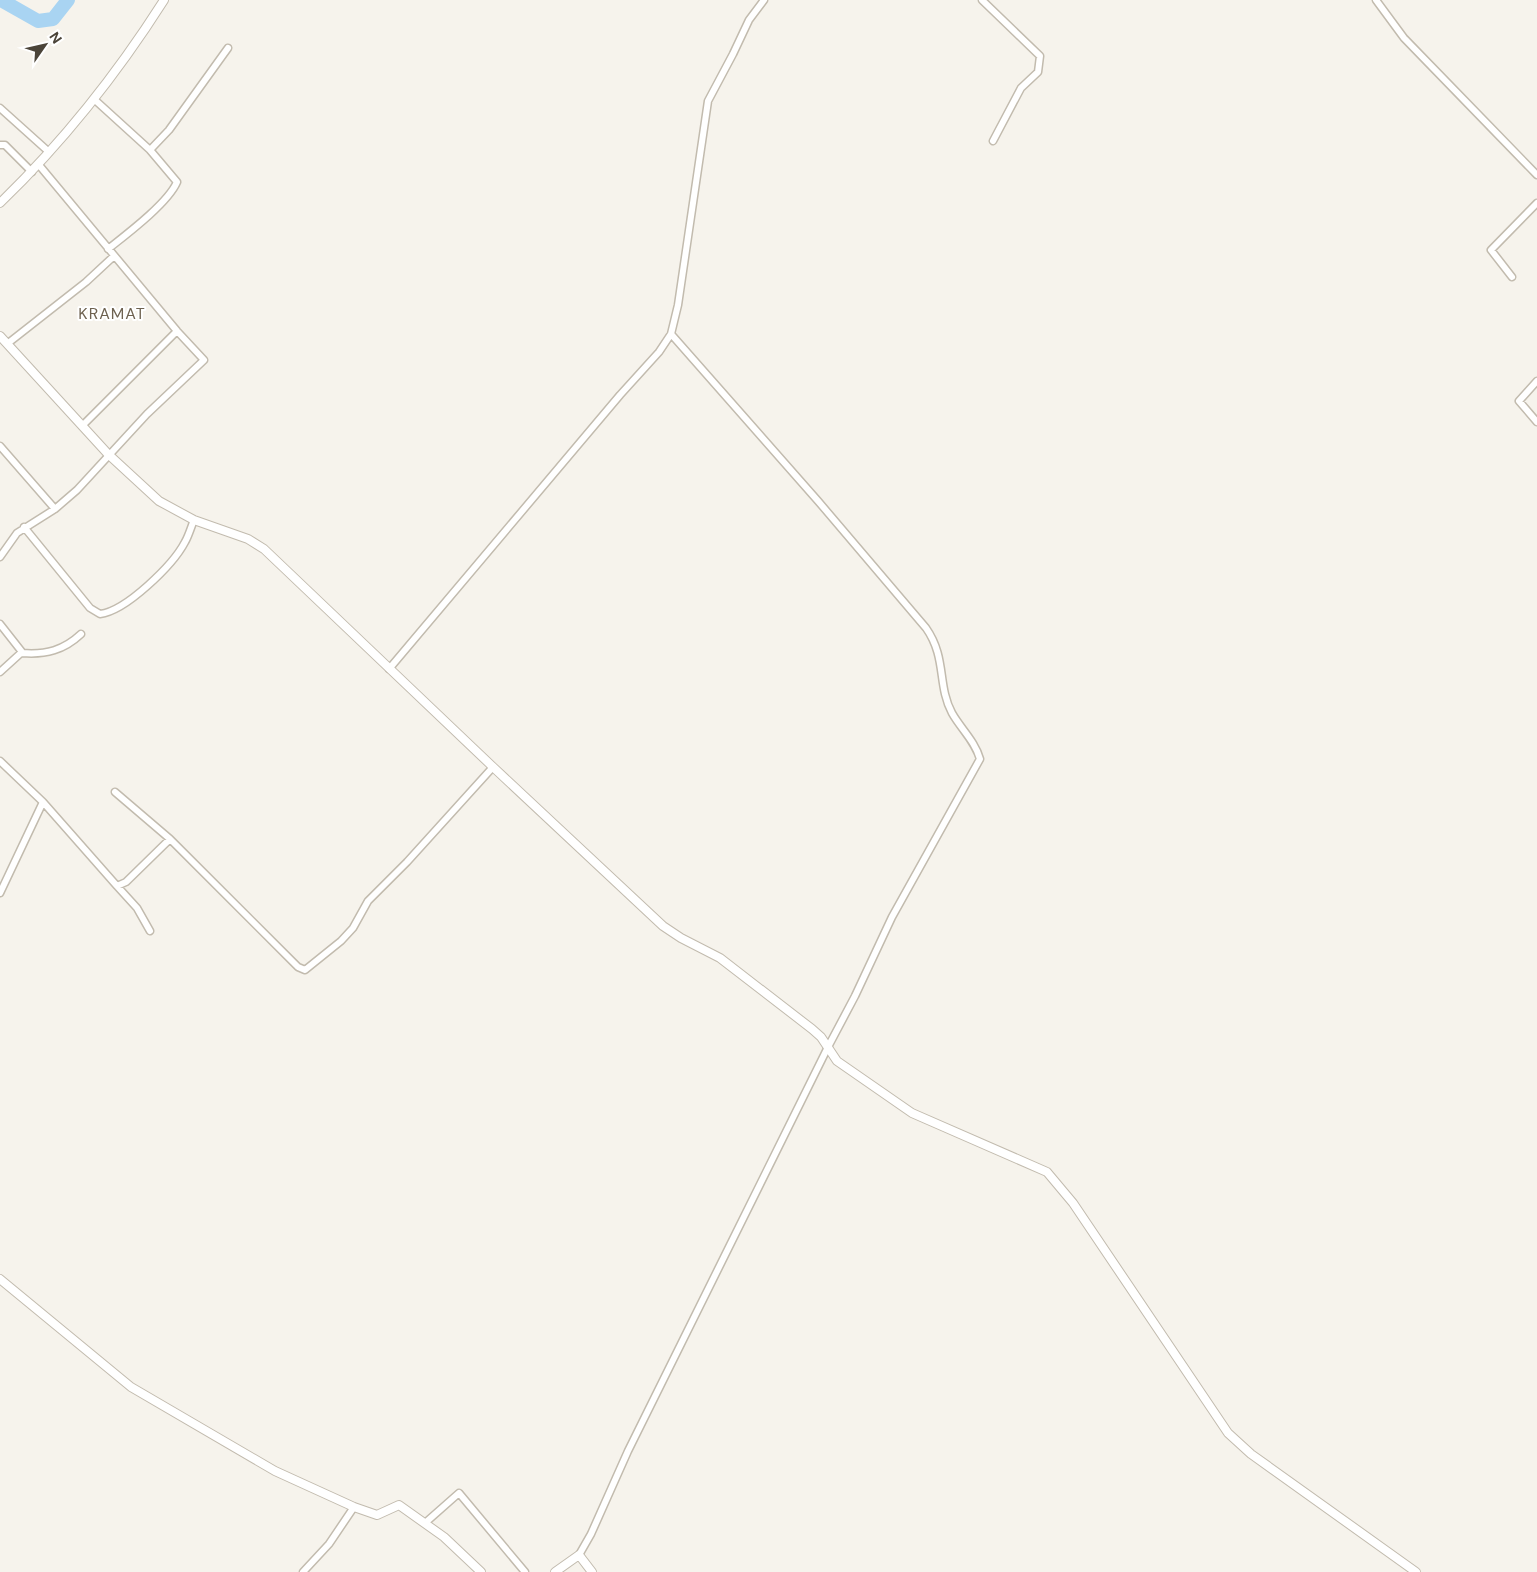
<svg xmlns="http://www.w3.org/2000/svg" width="1537" height="1572" font-family="'DM Sans',sans-serif">
	<style>
		.lines { fill: none; stroke-linecap: round; stroke-linejoin: round }
		.river { stroke: #a9d4f2; stroke-width: 14 }
		.minor-casing { stroke: #c2bbae; stroke-width: 9 }
		.tertiary-casing { stroke: #c2bbae; stroke-width: 10 }
		.minor { stroke: #fff; stroke-width: 6 }
		.tertiary { stroke: #fff; stroke-width: 8 }
		.labels { text-anchor: middle; stroke-width: 4; stroke-linejoin: round; paint-order: stroke }
		.quarter-label { font-size: 16px; letter-spacing: 1px; fill: #6e6250; stroke: #fff }
	</style>
	<rect width="100%" height="100%" fill="#f6f3ec"/>
	<g class="lines">
		<path class="river" d="M 1,0 L 38,21 L 53,19 L 68,0"/>
		<defs>
			<path id="minor" d="M 982,0 L 1040,56 L 1038,72 L 1021,88 L 993,141
				M 1376,0 L 1404,38 L 1537,175
				M 95,100 L 150,150 L 177,182 C 168,203 127,234 108,249
				M 0,108 L 49,152
				M 0,145 L 5,145 L 32,172
				M 150,150 L 169,130 L 228,48
				M 39,165 L 177,331 L 204,360 L 147,414 L 77,490 L 55,509
				M 1512,277 L 1491,250 L 1537,203
				M 7,344 L 86,282 L 114,256
				M 1537,381 L 1519,401 L 1537,422
				M 82,426 L 177,331
				M 0,446 L 55,509 L 17,533 L 0,557
				M 24,527 L 90,608 L 100,614 C 126,611 173,565 185,542 C 189,535 191,527 194,520
				M 0,624 L 22,652 L 0,672
				M 22,653 C 46,655 64,650 81,634
				M 389,669 L 620,395 L 659,352 L 671,334 L 678,305 L 708,101 L 733,54 L 749,20 L 764,0
				M 0,761 L 43,802 L 0,893
				M 115,792 L 170,839
				M 43,802 L 117,886 L 126,882 L 170,839 L 298,967 L 305,970 L 341,941 L 353,928 L 368,901 L 407,862 L 493,767
				M 117,886 L 137,908 L 150,931
				M 425,1523 L 459,1493 L 525,1572
				M 579,1555 L 591,1534 L 628,1451 L 828,1047 L 855,996 L 892,917 L 980,759 C 975,741 961,729 952,713 C 937,685 947,658 926,628 L 818,501 L 671,334
				M 303,1572 L 329,1544 L 354,1507"/>
			<path id="tertiary" d="M 0,203 C 63,142 117,74 164,0
				M 0,336 L 108,454 L 159,501 L 194,520 L 248,539 L 264,549 L 493,767 L 663,926 L 681,938 L 720,958 L 812,1029 L 821,1037 L 837,1061 L 912,1113 L 1047,1172 L 1073,1203 L 1228,1433 L 1251,1454 L 1416,1572
				M 0,1279 L 131,1387 L 275,1471 L 354,1507 L 377,1515 L 399,1505 L 444,1537 L 481,1572
				M 555,1572 L 579,1555 L 592,1572"/>
		</defs>
		<use href="#minor" class="minor-casing"/>
		<use href="#tertiary" class="tertiary-casing"/>
		<use href="#minor" class="minor"/>
		<use href="#tertiary" class="tertiary"/>
	</g>
	<g class="labels">
		<g class="quarter-label">
			<text x="112" y="319">KRAMAT</text>
		</g>
	</g>
	<g transform="translate(45 45) rotate(56)" stroke="#ffffff" stroke-width="4" paint-order="stroke">
	<path d="M0-4L9 19L0 12L-9 19Z" fill="#4b4439"/>
	<text y="-8" font-size="14" font-weight="bold" text-anchor="middle" fill="#4b4439">N</text>
	</g>
</svg>
